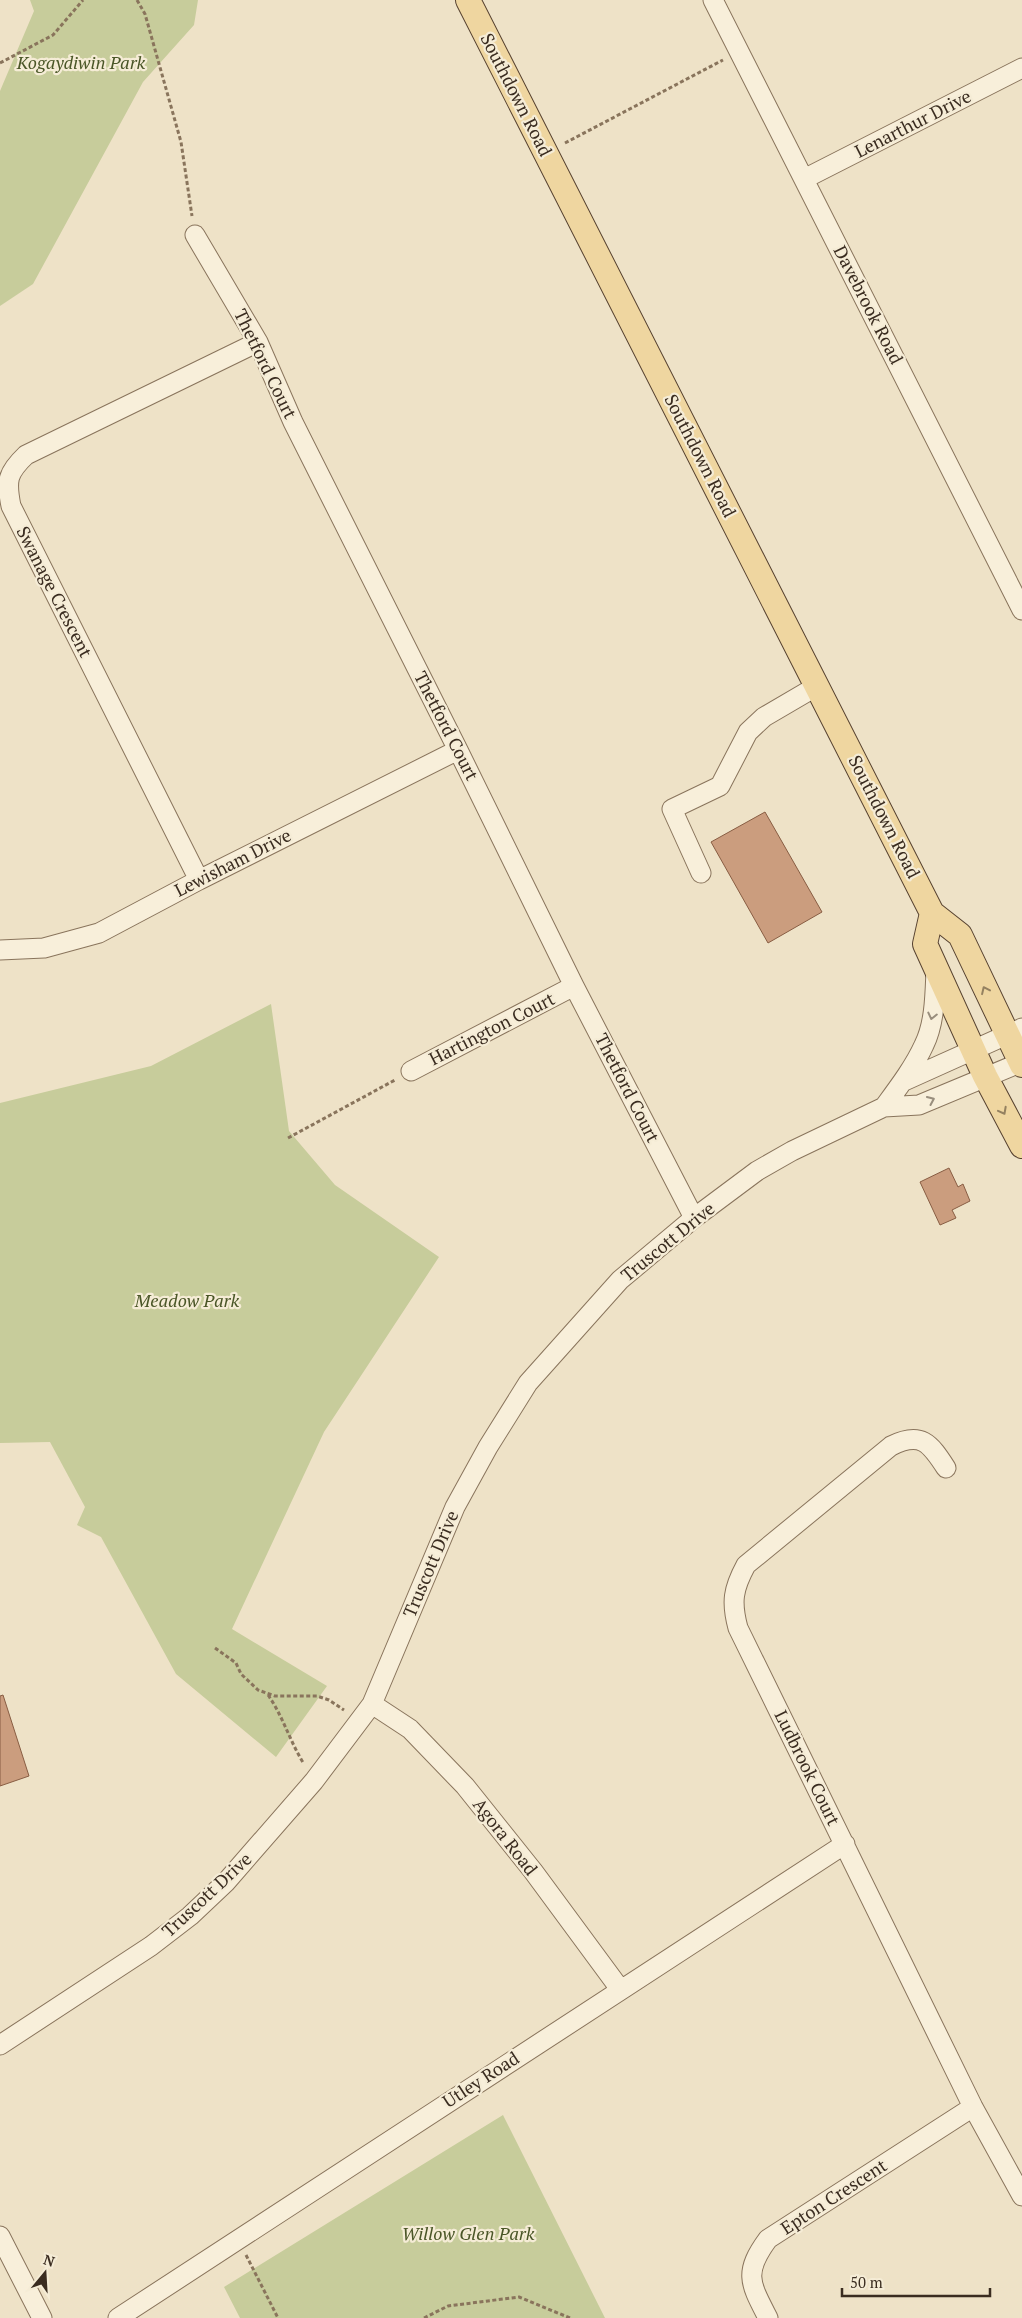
<svg xmlns="http://www.w3.org/2000/svg" width="1022" height="2318" font-family="'PT Serif',serif">
	<style>
		.green { fill: #c7cc9b }
		.building { fill: #cb9d7e; stroke: #885d43 }
		.lines { fill: none; stroke-linecap: round; stroke-linejoin: round }
		.minor-casing { stroke: #89745c; stroke-width: 21 }
		.major-casing { stroke: #574230; stroke-width: 26 }
		.path { stroke: #89745c; stroke-width: 3; stroke-dasharray: 4 2.5; stroke-linecap: butt }
		.minor { stroke: #f8efda; stroke-width: 19 }
		.major { stroke: #efd6a0; stroke-width: 24 }
		.oneway { stroke: #948160 }
		.oneway2 { stroke: #998e7d }
		.labels { text-anchor: middle; stroke-width: 4.5; stroke-linejoin: round; paint-order: stroke }
		.park-label { font-size: 18px; font-style: italic; fill: #4a5627; stroke: #f5ecd6 }
		.street-label { font-size: 18px; fill: #3a2c20; stroke: #f5ecd6 }
	</style>
	<rect width="100%" height="100%" fill="#eee2c7"/>
	<path class="green" d="M 30,0 L 198,0 L 194,25 L 143,82 L 33,284 L 0,306 L 0,91 L 34,11 Z
		M 271,1004 L 289,1131 L 335,1185 L 439,1257 L 324,1432 L 232,1629 L 327,1686 L 276,1757 L 176,1674 L 101,1537 L 77,1525 L 85,1507 L 50,1442 L 0,1443 L 0,1103 L 151,1066 Z
		M 503,2115 L 605,2318 L 240,2318 L 224,2287 Z"/>
	<path class="building" d="M 765,812 L 822,912 L 768,943 L 711,842 Z
		M 949,1168 L 958,1187 L 963,1184 L 970,1201 L 952,1210 L 956,1218 L 940,1225 L 920,1182 Z
		M 3,1695 L 29,1776 L 0,1786 L 0,1696 Z"/>
	<g class="lines">
		<defs>
			<path id="minor" d="M 713,0 L 1022,610
				M 804,179 L 1022,68
				M 195,235 L 258,342 L 293,422 L 458,750 L 574,986 L 694,1218
				M 701,873 L 672,809 L 720,786 L 748,732 L 764,717 L 817,686
				M 199,880 L 11,506 C 6,481 7,473 26,455 L 258,342
				M 0,950 L 44,948 L 99,933 L 199,880 L 458,750
				M 411,1071 L 574,986
				M 902,1082 L 1022,1028
				M 884,1107 C 898,1088 914,1067 924,1045 C 935,1023 935,994 936,969
				M 946,1468 C 930,1443 921,1431 891,1446 L 746,1565 C 733,1589 731,1602 738,1628 L 973,2107 L 1022,2196
				M 372,1704 L 410,1729 L 465,1786 L 533,1871 L 620,1989
				M 0,2045 L 151,1946 L 190,1916 L 226,1882 L 314,1781 L 372,1704 L 455,1507 L 488,1447 L 528,1383 L 620,1280 L 694,1218 L 757,1171 L 792,1151 L 884,1107 L 919,1105 L 1022,1062
				M 0,2236 L 42,2318
				M 118,2318 L 845,1844
				M 768,2318 C 750,2283 743,2273 768,2239 L 973,2107"/>
			<path id="major" d="M 468,0 L 932,913 L 960,935 L 1022,1065
				M 932,913 L 925,944 L 985,1076 L 1022,1146"/>
		</defs>
		<use href="#minor" class="minor-casing"/>
		<use href="#major" class="major-casing"/>
		<path class="path" d="M 137,0 L 145,14 L 181,142 L 192,216
			M 0,63 L 53,35 L 83,0
			M 565,143 L 723,60
			M 288,1138 L 395,1080
			M 215,1648 L 236,1663 L 241,1674 L 258,1690 L 275,1696 L 317,1696 L 329,1700 L 344,1710
			M 268,1695 C 283,1716 290,1742 304,1764
			M 246,2255 L 278,2318
			M 424,2318 L 448,2306 L 519,2297 L 570,2318"/>
		<use href="#minor" class="minor"/>
		<use href="#major" class="major"/>
	</g>
	<defs><path id="oneway-chevron" d="M-2-3.5L2.5 0L-2 3.5" fill="none" stroke-width="1.6" stroke-linecap="round" stroke-linejoin="round" transform="scale(1.25)"/></defs>
	<g class="oneway">
		<use href="#oneway-chevron" transform="translate(985 990) rotate(-115)"/>
		<use href="#oneway-chevron" transform="translate(1003 1111) rotate(62)"/>
	</g>
	<g class="oneway2">
		<use href="#oneway-chevron" transform="translate(932 1016) rotate(103)"/>
		<use href="#oneway-chevron" transform="translate(931 1100) rotate(-24)"/>
	</g>
	<g class="labels">
		<g class="park-label">
			<text x="81" y="69">Kogaydiwin Park</text>
			<text x="187" y="1307">Meadow Park</text>
			<text x="468" y="2240">Willow Glen Park</text>
		</g>
		<g class="street-label">
			<text transform="translate(516 95) rotate(63)" y="6">Southdown Road</text>
			<text transform="translate(913 124) rotate(-27)" y="6">Lenarthur Drive</text>
			<text transform="translate(868 305) rotate(63)" y="6">Davebrook Road</text>
			<text transform="translate(265 364) rotate(64)" y="6">Thetford Court</text>
			<text transform="translate(700 456) rotate(63)" y="6">Southdown Road</text>
			<text transform="translate(54 592) rotate(63)" y="6">Swanage Crescent</text>
			<text transform="translate(446 726) rotate(63)" y="6">Thetford Court</text>
			<text transform="translate(884 817) rotate(63)" y="6">Southdown Road</text>
			<text transform="translate(233 863) rotate(-27)" y="6">Lewisham Drive</text>
			<text transform="translate(492 1029) rotate(-27)" y="6">Hartington Court</text>
			<text transform="translate(627 1088) rotate(63)" y="6">Thetford Court</text>
			<text transform="translate(668 1242) rotate(-39)" y="6">Truscott Drive</text>
			<text transform="translate(431 1564) rotate(-67)" y="6">Truscott Drive</text>
			<text transform="translate(807 1768) rotate(64)" y="6">Ludbrook Court</text>
			<text transform="translate(505 1837) rotate(52)" y="6">Agora Road</text>
			<text transform="translate(207 1895) rotate(-43)" y="6">Truscott Drive</text>
			<text transform="translate(481 2080) rotate(-33)" y="6">Utley Road</text>
			<text transform="translate(834 2197) rotate(-33)" y="6">Epton Crescent</text>
		</g>
	</g>
	<g transform="translate(45 2273) rotate(18)" stroke="#f5ecd6" stroke-width="4" paint-order="stroke">
	<path d="M0-4L9 19L0 12L-9 19Z" fill="#3a2c20"/>
	<text y="-8" font-size="14" font-weight="bold" text-anchor="middle" fill="#3a2c20">N</text>
	</g>
	<path d="M842 2288v8h148v-8" fill="none" stroke="#3a2c20" stroke-width="2.5"/>
	<text x="850" y="2288" font-size="15" fill="#3a2c20" stroke="#f5ecd6" stroke-width="4" paint-order="stroke">50 m</text>
</svg>
